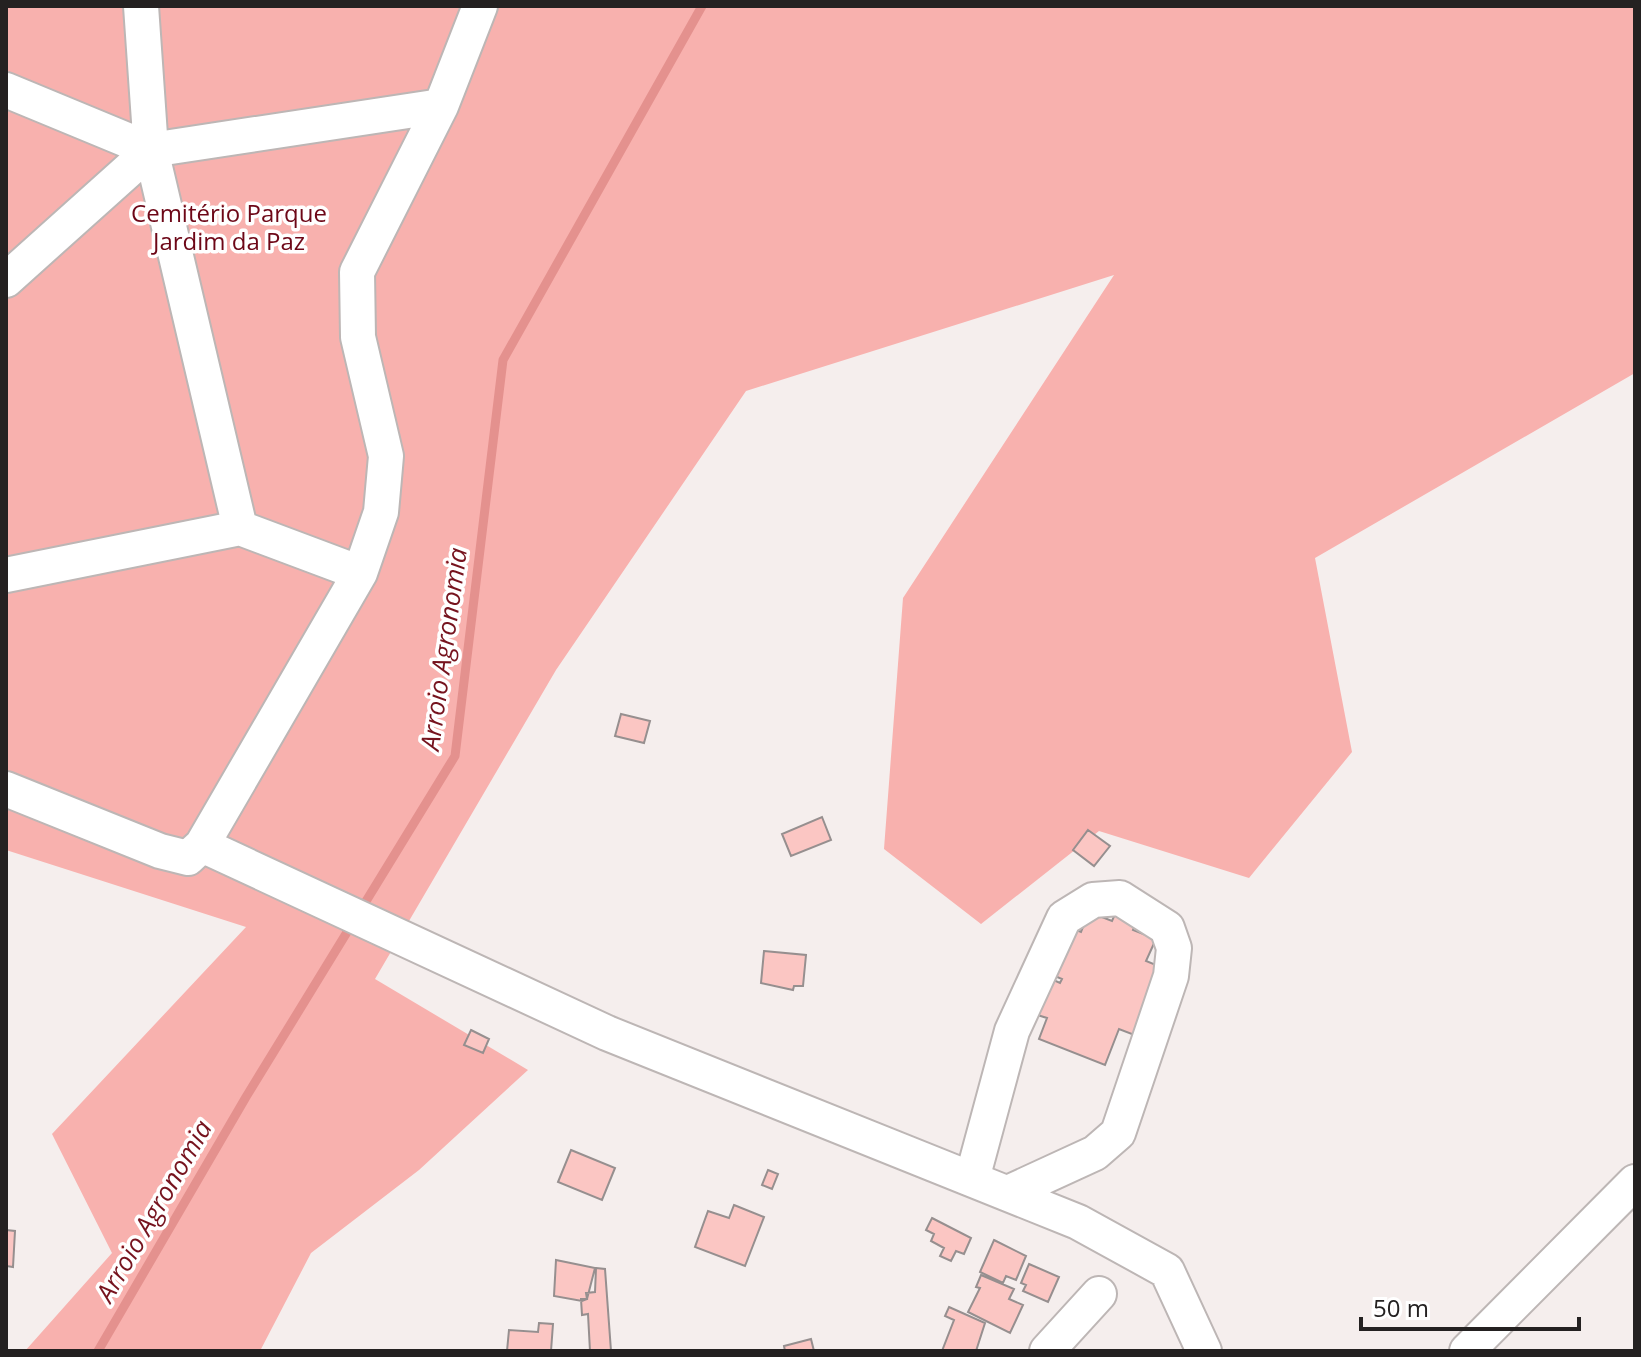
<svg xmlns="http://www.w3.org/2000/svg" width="1641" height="1357" font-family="'Open Sans',sans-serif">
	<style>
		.green { fill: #f8b1ae }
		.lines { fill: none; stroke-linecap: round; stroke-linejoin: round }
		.stream { stroke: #e4918e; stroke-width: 9 }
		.building { fill: #fbc6c3; stroke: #968f8f; stroke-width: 2 }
		.minor-casing { stroke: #bdb6b5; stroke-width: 38 }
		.minor { stroke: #fff; stroke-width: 34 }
		.labels { text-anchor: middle; stroke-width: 7; stroke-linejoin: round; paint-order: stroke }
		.park-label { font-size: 24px; fill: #6d0717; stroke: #fff }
		.water-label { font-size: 26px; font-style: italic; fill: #76131e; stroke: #fff }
	</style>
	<rect width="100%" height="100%" fill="#f5eeed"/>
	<path class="green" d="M 6,6 L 1635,6 L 1635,373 L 1315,558 L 1352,752 L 1249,878 L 1099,831 L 981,924 L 884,849 L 903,598 L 1114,275 L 746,391 L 556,670 L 375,979 L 528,1070 L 419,1170 L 311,1253 L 260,1351 L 25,1351 L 112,1253 L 52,1134 L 246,927 L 6,850 Z"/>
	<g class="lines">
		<path class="stream" d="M 98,1351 L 246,1097 L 455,756 L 503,360 L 702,6"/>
	</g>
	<path class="building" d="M 621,714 L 650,721 L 644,743 L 615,736 Z
		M 822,817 L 831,840 L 791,856 L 782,834 Z
		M 1088,830 L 1110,846 L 1094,866 L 1073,850 Z
		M 1089,912 L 1112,921 L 1116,912 L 1137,920 L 1133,930 L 1156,939 L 1146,961 L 1161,967 L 1137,1036 L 1119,1029 L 1105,1065 L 1039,1039 L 1047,1018 L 1034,1014 L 1049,978 L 1060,983 L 1062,979 L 1050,974 L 1069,927 L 1081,932 Z
		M 764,951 L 806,955 L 803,986 L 794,986 L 793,990 L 761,983 Z
		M 471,1030 L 489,1039 L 483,1053 L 464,1045 Z
		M 571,1150 L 615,1168 L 602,1200 L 558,1182 Z
		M 768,1170 L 778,1174 L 772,1189 L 762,1185 Z
		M 734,1205 L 764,1217 L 745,1266 L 695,1247 L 708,1211 L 729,1218 Z
		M 932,1218 L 971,1238 L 964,1254 L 956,1251 L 951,1261 L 940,1256 L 944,1248 L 931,1241 L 934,1234 L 926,1230 Z
		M 6,1230 L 15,1231 L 13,1267 L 6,1266 Z
		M 994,1240 L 1026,1256 L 1016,1280 L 1006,1276 L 1003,1283 L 980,1272 Z
		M 556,1260 L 595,1268 L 587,1299 L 582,1301 L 554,1296 Z
		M 1029,1264 L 1059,1277 L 1048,1302 L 1023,1291 L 1026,1285 L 1021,1283 Z
		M 596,1268 L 605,1269 L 611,1351 L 590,1351 L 588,1314 L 582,1315 L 581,1299 L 587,1299 L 586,1293 L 595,1292 Z
		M 981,1275 L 1014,1289 L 1009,1299 L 1023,1305 L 1010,1333 L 968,1312 L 980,1288 L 976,1287 Z
		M 949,1307 L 985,1323 L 976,1351 L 942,1351 L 954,1320 L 945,1316 Z
		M 539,1323 L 553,1324 L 551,1351 L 507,1351 L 509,1330 L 538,1332 Z
		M 811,1339 L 814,1351 L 785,1351 L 784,1346 Z"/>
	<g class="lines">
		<defs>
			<path id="minor" d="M 141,6 L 151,150 L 240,528
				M 6,90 L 151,150 L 441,106
				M 6,280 L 151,150
				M 6,575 L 240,528 L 360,573
				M 6,789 L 160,851 L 188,858 L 202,845 L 360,573 L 381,512 L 386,456 L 358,337 L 357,272 L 441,106 L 480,6
				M 202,845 L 607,1033 L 1078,1222 L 1167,1271 L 1204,1351
				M 972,1179 L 1012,1031 L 1064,918 L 1093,900 L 1120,898 L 1167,928 L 1174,948 L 1171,976 L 1118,1133 L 1095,1153 L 1008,1193
				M 1047,1351 L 1099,1294
				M 1467,1351 L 1635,1182"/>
		</defs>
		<use href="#minor" class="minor-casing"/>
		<use href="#minor" class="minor"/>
	</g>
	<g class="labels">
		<g class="park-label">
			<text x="229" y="222">Cemitério Parque<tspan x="229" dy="28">Jardim da Paz</tspan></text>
		</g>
		<g class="water-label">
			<text transform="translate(444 649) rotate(-82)" y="9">Arroio Agronomia</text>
			<text transform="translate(154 1211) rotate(-60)" y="9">Arroio Agronomia</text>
		</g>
	</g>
	<rect width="1641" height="1357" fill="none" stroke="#242121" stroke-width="16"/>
	<path d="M1361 1317v12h218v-12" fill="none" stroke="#242121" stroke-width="4"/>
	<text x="1373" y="1317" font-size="24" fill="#242121" stroke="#ffffff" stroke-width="6" paint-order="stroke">50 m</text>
</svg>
